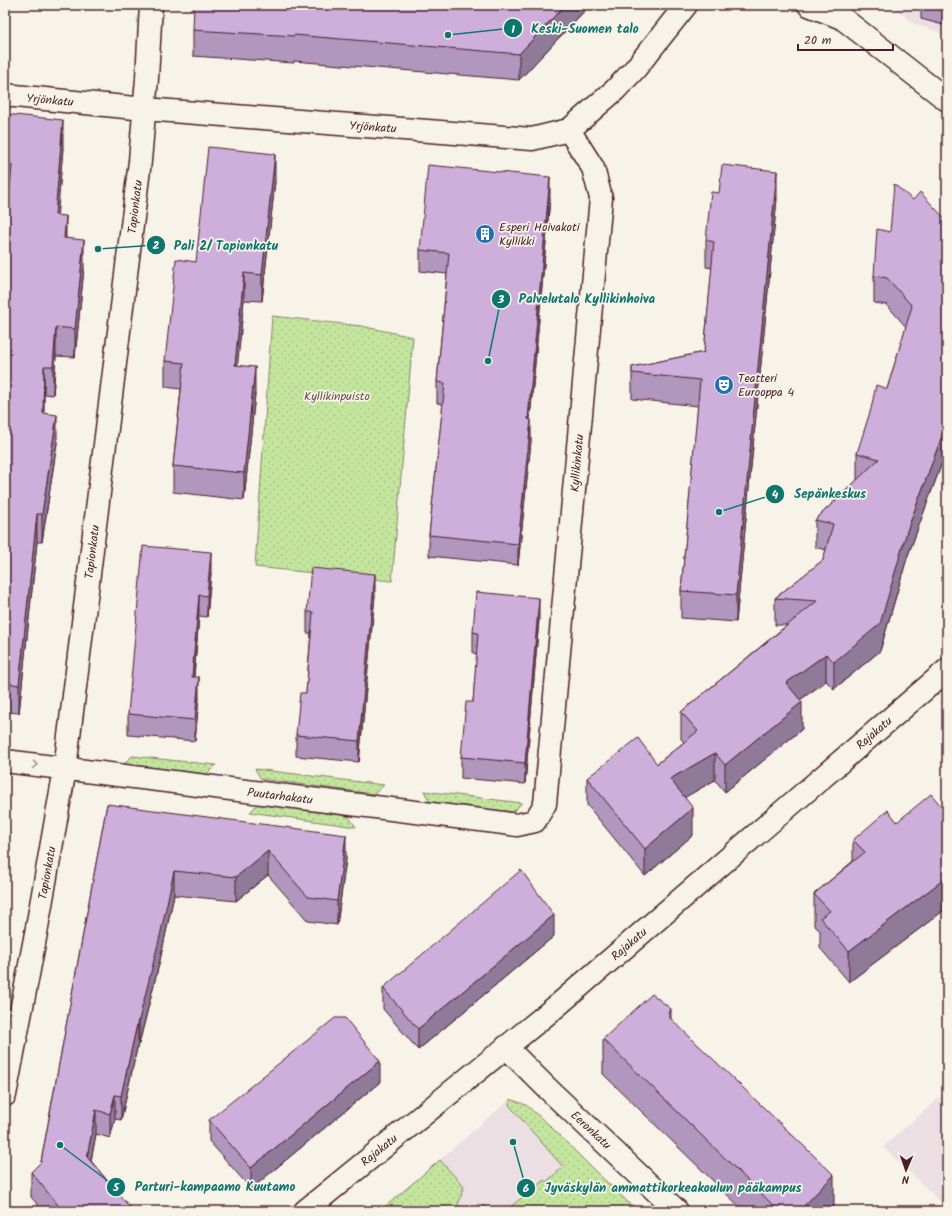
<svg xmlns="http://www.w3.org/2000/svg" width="952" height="1216" font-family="Kalam,sans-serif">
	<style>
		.built { fill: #ebdfe4 }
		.green { fill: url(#green-dots); stroke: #868264 }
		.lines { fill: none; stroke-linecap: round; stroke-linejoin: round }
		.street-casing { stroke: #4a1f2b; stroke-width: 25 }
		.secondary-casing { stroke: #4a1f2b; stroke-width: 25 }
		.street { stroke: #f7f3e8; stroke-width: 22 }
		.secondary { stroke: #f7f3e8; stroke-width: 22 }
		.wall { fill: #b196bd; stroke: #4a1f2b }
		.shaded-wall { fill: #907a9a; stroke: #4a1f2b }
		.building { fill: #ceafdc; stroke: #4a1f2b }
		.oneway { stroke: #a0898a }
		.labels { text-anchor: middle; stroke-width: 3.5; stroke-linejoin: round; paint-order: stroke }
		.street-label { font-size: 12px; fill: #4a1f2b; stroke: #f7f3e8 }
		.poi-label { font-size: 12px; fill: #4a1f2b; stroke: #f7f3e8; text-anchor: start }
		.park-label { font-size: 12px; fill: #685048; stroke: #f7f3e8 }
		.leader { fill: none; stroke: #0f766e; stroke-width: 1.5 }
		.callout-dot { fill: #0f766e; stroke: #f7f3e8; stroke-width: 1.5 }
		.mark-label { font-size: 12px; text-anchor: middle; font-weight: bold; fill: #fff }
		.callout-label { font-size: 13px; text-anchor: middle; font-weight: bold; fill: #0f766e; stroke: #f7f3e8; stroke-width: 3.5; stroke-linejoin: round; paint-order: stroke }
	</style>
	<defs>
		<pattern id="green-dots" width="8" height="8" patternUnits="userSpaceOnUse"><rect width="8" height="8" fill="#c3e59e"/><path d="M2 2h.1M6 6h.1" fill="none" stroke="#a9c488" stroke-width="1.8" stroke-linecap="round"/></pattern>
	</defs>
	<rect width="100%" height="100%" fill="#f7f3e8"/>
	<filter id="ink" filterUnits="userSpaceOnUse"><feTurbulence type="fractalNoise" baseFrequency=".025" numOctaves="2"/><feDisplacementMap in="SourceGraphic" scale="8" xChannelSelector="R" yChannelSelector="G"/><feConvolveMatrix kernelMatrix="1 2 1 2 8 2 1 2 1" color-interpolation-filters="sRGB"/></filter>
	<g filter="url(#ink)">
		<path class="built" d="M 890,5 L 947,5 L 947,35 L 914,24 Z
			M 947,1091 L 947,1208 L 883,1147 Z
			M 510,1099 L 526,1105 L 548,1124 L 595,1171 L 629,1203 L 641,1211 L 380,1211 Z"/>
		<path class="green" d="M 272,316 L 361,326 L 413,337 L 392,581 L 255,567 Z
			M 132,756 L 216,765 L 207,774 L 124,764 Z
			M 255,769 L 384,785 L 374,794 L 261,779 Z
			M 424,791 L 522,803 L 513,812 L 430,802 Z
			M 258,804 L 348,816 L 356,827 L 250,812 Z
			M 510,1099 L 526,1105 L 548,1124 L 595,1171 L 629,1203 L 641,1211 L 505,1211 L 544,1180 L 546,1182 L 563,1167 L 509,1105 Z
			M 440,1160 L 464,1187 L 456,1211 L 380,1211 Z
			M 478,1204 L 496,1211 L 477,1211 Z"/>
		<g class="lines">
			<defs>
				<path id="street" d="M 809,5 L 842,18
					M 832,5 L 842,18 L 947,100
					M 5,95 L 145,109 L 532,139 L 569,130 L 615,90 L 635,69 L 686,5
					M 5,761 L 496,822 L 517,825 L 535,821 L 545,804 L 601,198 L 593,168 L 569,130
					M 506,1047 L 547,1088 L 677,1211
					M 5,1095 L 36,933 L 65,769 L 69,736 L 140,161 L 147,78 L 151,5"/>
				<path id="secondary" d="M 305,1211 L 558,1005 L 947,670"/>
			</defs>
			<use href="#street" class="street-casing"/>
			<use href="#secondary" class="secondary-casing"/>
			<use href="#street" class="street"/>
			<use href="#secondary" class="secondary"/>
		</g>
		<path class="wall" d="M 590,5 L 519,80 L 294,61 L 294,63 L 193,56 L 193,30 Z
			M 921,5 L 947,5 L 947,26 L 921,19 Z
			M 5,114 L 63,148 L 57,215 L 66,238 L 84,268 L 75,357 L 56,356 L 53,395 L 44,394 L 44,413 L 57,443 L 42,542 L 37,542 L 19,713 L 5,712 L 5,242 L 10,193 L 5,193 Z
			M 275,181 L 262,301 L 244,300 L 237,365 L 255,394 L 244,500 L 173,492 L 173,466 L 181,389 L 165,387 L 165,361 L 196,262 Z
			M 550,198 L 530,419 L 531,441 L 518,565 L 429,556 L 429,535 L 443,404 L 437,403 L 437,382 L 447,274 L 420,271 L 420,250 Z
			M 777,198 L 736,622 L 681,618 L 681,591 L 698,406 L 632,399 L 632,367 L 704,352 L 712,268 L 706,267 L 706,240 Z
			M 913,200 L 947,221 L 947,449 L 907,558 L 880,651 L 834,689 L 826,681 L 800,700 L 802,729 L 725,792 L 715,780 L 685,797 L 693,835 L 645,876 L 587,805 L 587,778 L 657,764 L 684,742 L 681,739 L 681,712 L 787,625 L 775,625 L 775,598 L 823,560 L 826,550 L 815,547 L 815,520 L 857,480 L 857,453 L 887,389 L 906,327 L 887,305 L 874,303 L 874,276 L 890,232 Z
			M 211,573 L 207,617 L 199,616 L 194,677 L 199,698 L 195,741 L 128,735 L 128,714 Z
			M 375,595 L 359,762 L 296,756 L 296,735 L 306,693 L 311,633 L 307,633 L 307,612 Z
			M 539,619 L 525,784 L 461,778 L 461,757 L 473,702 L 477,654 L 473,653 L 473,632 Z
			M 947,802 L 947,908 L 849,982 L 820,948 L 820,931 L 814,925 L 814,894 L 853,861 L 853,840 L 897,822 L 941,806 Z
			M 107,804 L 346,859 L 337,925 L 308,921 L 268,875 L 236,901 L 174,895 L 160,960 L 139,1044 L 138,1044 L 121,1120 L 115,1119 L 110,1138 L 96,1134 L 91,1161 L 133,1211 L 43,1211 L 31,1197 L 31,1172 L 41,1162 Z
			M 554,936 L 418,1050 L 383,1009 L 383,988 Z
			M 671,1020 L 834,1210 L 833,1211 L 744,1211 L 603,1074 L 603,1039 Z
			M 380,1082 L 251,1189 L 209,1141 L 209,1120 Z"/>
		<path class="shaded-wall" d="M 565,5 L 590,5 L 519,80 L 519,54 Z
			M 63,120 L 63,148 L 55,243 L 55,215 Z
			M 275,154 L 275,181 L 262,301 L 262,275 Z
			M 777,171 L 777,198 L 736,622 L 736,595 Z
			M 550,177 L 550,198 L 528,440 L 528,419 Z
			M 66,216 L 66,244 L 64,238 Z
			M 84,240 L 84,268 L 75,357 L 75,329 Z
			M 244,273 L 244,300 L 235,391 L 235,365 Z
			M 56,327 L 56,356 L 53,395 L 53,366 Z
			M 44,366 L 44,394 L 43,441 L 43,413 Z
			M 255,367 L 255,394 L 244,500 L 244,473 Z
			M 57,415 L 57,443 L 42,542 L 42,514 Z
			M 531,420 L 531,441 L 518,565 L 518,544 Z
			M 947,422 L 947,449 L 907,558 L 880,651 L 834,689 L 834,662 L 907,531 Z
			M 37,514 L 37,542 L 19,713 L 19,685 Z
			M 211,552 L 211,573 L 207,617 L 207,596 Z
			M 375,574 L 375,595 L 359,762 L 359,741 Z
			M 199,595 L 199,616 L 192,698 L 192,677 Z
			M 539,598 L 539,619 L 525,784 L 525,763 Z
			M 826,654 L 826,681 L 786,710 L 786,683 Z
			M 199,677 L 199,698 L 195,741 L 195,720 Z
			M 802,702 L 802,729 L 725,792 L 725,765 Z
			M 715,753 L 715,780 L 670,806 L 670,779 Z
			M 693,808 L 693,835 L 645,876 L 645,849 Z
			M 346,835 L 346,859 L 337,925 L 337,901 Z
			M 268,851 L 268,875 L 236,901 L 236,877 Z
			M 174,871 L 174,895 L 160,960 L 139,1044 L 139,1020 Z
			M 947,877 L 947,908 L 849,982 L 849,951 Z
			M 554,915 L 554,936 L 418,1050 L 418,1029 Z
			M 671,1009 L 671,1044 L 668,1016 Z
			M 138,1020 L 138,1044 L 121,1120 L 121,1096 Z
			M 380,1061 L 380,1082 L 251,1189 L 251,1168 Z
			M 115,1095 L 115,1119 L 110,1138 L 110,1114 Z
			M 96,1110 L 96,1134 L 87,1181 L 87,1157 Z
			M 834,1175 L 834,1210 L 833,1211 L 799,1211 Z"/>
		<path class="building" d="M 194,5 L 565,5 L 519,54 L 294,35 L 294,36 L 193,30 Z
			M 5,114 L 63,120 L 55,215 L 66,216 L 64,238 L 84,240 L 75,329 L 56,327 L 53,366 L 44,366 L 43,413 L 57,415 L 42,514 L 37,514 L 19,685 L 5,683 L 5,242 L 12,165 L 5,164 Z
			M 208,147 L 275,154 L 262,275 L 244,273 L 235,365 L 255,367 L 244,473 L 173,466 L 184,363 L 165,361 L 176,259 L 196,262 Z
			M 428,165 L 550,177 L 528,419 L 531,420 L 518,544 L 429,535 L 445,383 L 437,382 L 449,253 L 420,250 Z
			M 722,165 L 777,171 L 736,595 L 681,591 L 700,380 L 632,373 L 632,367 L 704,352 L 714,242 L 706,240 L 711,192 L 719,193 Z
			M 894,184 L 913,200 L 920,192 L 947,221 L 947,422 L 907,531 L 880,624 L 834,662 L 826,654 L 786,683 L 802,702 L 725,765 L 715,753 L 670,779 L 693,808 L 645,849 L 587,778 L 638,738 L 657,764 L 698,731 L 681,712 L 817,601 L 775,598 L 823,560 L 833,524 L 815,520 L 879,459 L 857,453 L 871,409 L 876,385 L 887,389 L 912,306 L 887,278 L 874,276 L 877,229 L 890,232 Z
			M 143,546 L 211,552 L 207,596 L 199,595 L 192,677 L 199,677 L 195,720 L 128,714 Z
			M 311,568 L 375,574 L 359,741 L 296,735 L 300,693 L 306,693 L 313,612 L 307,612 Z
			M 476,592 L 539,598 L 525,763 L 461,757 L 466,702 L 473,702 L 478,633 L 473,632 Z
			M 931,794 L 941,806 L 947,802 L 947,877 L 849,951 L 820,918 L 830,911 L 814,894 L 865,852 L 853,840 L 888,810 L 897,822 Z
			M 107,804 L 346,835 L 337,901 L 308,897 L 268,851 L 236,877 L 174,871 L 160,936 L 139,1020 L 138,1020 L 121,1096 L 115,1095 L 110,1114 L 96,1110 L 87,1157 L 133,1211 L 63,1211 L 31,1172 L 41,1162 Z
			M 521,870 L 554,915 L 418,1029 L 383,988 Z
			M 652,994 L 671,1009 L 668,1016 L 834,1175 L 799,1211 L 779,1211 L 603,1039 Z
			M 335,1018 L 345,1018 L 380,1061 L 251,1168 L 209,1120 Z"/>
		<defs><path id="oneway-chevron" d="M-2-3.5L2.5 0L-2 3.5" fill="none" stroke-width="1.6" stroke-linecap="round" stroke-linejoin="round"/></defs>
		<use class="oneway" href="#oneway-chevron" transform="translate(35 765) rotate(8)"/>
	</g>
	<defs>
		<symbol id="building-disc" viewBox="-11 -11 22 22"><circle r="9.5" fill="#1f6fb2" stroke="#f7f3e8"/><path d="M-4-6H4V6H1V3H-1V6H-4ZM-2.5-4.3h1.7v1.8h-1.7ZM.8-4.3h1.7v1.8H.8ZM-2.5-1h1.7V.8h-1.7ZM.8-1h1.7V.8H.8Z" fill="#fff"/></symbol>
		<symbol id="theatre-disc" viewBox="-11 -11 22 22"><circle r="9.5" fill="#1f6fb2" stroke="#f7f3e8"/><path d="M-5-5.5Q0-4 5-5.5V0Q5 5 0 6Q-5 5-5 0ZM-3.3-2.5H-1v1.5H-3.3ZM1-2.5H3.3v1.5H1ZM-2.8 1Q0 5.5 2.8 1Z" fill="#fff"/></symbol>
	</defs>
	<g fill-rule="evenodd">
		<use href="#building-disc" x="474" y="223" width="22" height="22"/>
		<use href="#theatre-disc" x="713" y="374" width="22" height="22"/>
	</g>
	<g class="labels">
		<g class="street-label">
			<text transform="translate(50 100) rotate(5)" y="4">Yrjönkatu</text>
			<text transform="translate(373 127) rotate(4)" y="4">Yrjönkatu</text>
			<text transform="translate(135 207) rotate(-83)" y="4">Tapionkatu</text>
			<text transform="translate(577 463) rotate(-85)" y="4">Kyllikinkatu</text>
			<text transform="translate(92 552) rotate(-83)" y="4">Tapionkatu</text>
			<text transform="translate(874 733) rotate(-41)" y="4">Rajakatu</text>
			<text transform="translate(280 796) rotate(7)" y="4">Puutarhakatu</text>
			<text transform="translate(47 873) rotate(-80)" y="4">Tapionkatu</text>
			<text transform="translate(629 944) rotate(-41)" y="4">Rajakatu</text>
			<text transform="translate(591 1130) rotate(43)" y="4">Eeronkatu</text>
			<text transform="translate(379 1150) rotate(-39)" y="4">Rajakatu</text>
		</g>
		<g class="poi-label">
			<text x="499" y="231">Esperi Hoivakoti<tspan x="499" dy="14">Kyllikki</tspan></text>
			<text x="738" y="382">Teatteri<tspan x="738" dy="14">Eurooppa 4</tspan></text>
		</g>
		<g class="park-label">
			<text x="337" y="400">Kyllikinpuisto</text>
		</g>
	</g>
	<path class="leader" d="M448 35L513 28M98 249L156 245M488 361L501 299M719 512L775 494M60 1145L116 1187M513 1142L526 1188"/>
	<g class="callout-dot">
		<circle cx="448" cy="35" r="4"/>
		<circle cx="98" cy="249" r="4"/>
		<circle cx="488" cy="361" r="4"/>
		<circle cx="719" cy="512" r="4"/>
		<circle cx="60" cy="1145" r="4"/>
		<circle cx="513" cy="1142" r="4"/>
		<circle cx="513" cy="28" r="10"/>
		<circle cx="156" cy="245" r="10"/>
		<circle cx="501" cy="299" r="10"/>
		<circle cx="775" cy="494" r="10"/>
		<circle cx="116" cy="1187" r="10"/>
		<circle cx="526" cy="1188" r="10"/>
	</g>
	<g class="mark-label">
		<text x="513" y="33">1</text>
		<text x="156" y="249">2</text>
		<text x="501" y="303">3</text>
		<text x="775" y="498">4</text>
		<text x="116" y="1191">5</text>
		<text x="526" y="1192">6</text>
	</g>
	<g class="callout-label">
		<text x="585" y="33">Keski-Suomen talo</text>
		<text x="226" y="250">Pali 2/ Tapionkatu</text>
		<text x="587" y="303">Palvelutalo Kyllikinhoiva</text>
		<text x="830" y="498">Sepänkeskus</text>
		<text x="215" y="1191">Parturi-kampaamo Kuutamo</text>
		<text x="673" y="1192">Jyväskylän ammattikorkeakoulun pääkampus</text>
	</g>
	<rect width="952" height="1216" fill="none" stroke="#f7f3e8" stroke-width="20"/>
	<rect x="10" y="10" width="932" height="1196" fill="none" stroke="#4a1f2b" stroke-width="1.5" filter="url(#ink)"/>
	<g transform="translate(906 1170) rotate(182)" stroke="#f7f3e8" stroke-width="3" paint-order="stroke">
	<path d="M0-3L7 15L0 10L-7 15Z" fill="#4a1f2b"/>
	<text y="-6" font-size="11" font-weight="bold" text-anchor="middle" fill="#4a1f2b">N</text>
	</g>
	<path d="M798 44v6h95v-6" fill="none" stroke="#4a1f2b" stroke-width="2"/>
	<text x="804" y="44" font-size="12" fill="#4a1f2b" stroke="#f7f3e8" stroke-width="3" paint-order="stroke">20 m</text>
</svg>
